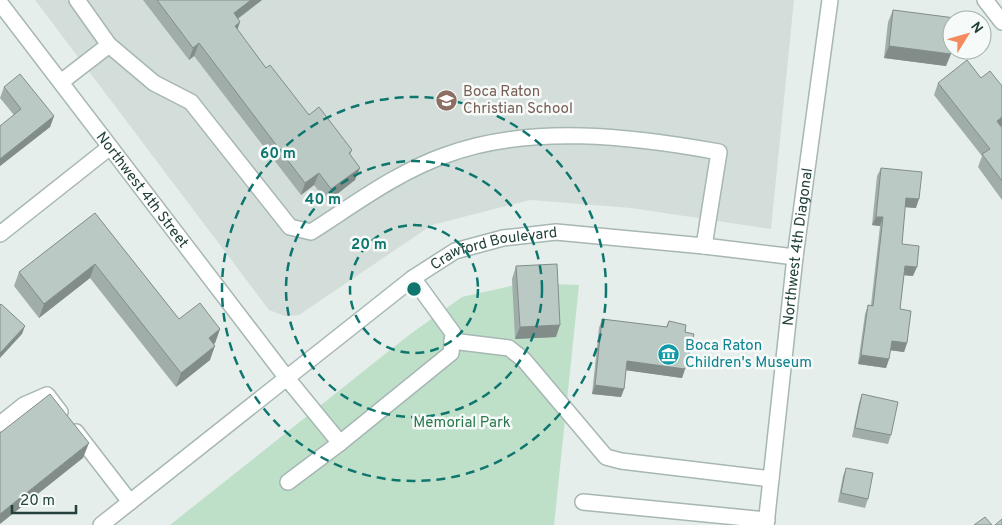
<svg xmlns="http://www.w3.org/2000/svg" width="1002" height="525" font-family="Overpass,sans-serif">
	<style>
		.built { fill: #d3deda }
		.green { fill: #bee0c9 }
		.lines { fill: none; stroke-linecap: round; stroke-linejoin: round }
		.minor-casing { stroke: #a7b7b3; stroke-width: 18 }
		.minor { stroke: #fff; stroke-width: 15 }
		.wall { fill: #a0ada9 }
		.shaded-wall { fill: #828d89 }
		.building { fill: #bac9c4; stroke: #828d89 }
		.ring { fill: none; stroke: #0f766e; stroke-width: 2.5; stroke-dasharray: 9 6 }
		.labels { text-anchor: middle; stroke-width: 5; stroke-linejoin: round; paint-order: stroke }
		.education-label { font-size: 15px; fill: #785e54; stroke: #f6faf8; text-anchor: start }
		.street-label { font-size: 15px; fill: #23413b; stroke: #f6faf8 }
		.culture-label { font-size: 15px; fill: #0d838f; stroke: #f6faf8; text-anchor: start }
		.park-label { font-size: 15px; fill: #2c794e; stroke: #f6faf8 }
		.centre { fill: #0f766e; stroke: #f6faf8; stroke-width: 2.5 }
		.ring-label { font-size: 15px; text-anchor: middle; font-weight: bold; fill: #0f766e; stroke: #f6faf8; stroke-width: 5; stroke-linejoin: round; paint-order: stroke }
	</style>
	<rect width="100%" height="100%" fill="#e5eeeb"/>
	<path class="built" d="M 35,0 L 794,0 L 771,229 L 631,208 L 530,200 L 432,225 L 299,315 L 285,316 L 269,310 Z"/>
	<path class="green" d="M 524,283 L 579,285 L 554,525 L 170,525 L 409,335 L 462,297 Z"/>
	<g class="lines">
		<defs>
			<g id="minor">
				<path d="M 985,0 L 1002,22"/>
				<path id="s1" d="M 0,3 L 286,377 L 340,443 L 288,482"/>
				<path d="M 109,45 L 154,83 L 191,102 L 290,227 L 311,232 C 355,204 397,172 446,155 C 530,124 632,136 719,152 L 704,246"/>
				<path d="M 61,82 L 109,45 L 77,0"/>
				<path d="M 0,234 L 110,147"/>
				<path d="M 452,341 L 509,348 L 524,360 L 606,457 L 621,461 L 771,479"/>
				<path d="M 0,424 L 24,405 L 47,395 L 60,412"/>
				<path d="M 76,432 L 130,502"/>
				<path d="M 340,443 L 451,353 L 453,333 L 413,278"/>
				<path d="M 583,502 L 767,520"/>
				<path id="s2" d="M 101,525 L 413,278 L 455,251 L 503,238 L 556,232 L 704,246 L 795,257"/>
				<path id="s3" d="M 766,525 L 795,257 L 830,0"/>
			</g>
		</defs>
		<use href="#minor" class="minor-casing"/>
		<use href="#minor" class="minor"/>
	</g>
	<path class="wall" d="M 143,0 L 262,0 L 238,19 L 240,22 L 237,29 L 266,68 L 309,115 L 352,150 L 350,155 L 355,180 L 327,202 L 314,185 L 301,195 L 194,56 L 189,60 Z
		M 893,10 L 946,66 L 884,58 L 888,22 Z
		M 938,83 L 1002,128 L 1002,200 L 978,167 L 982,156 L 934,95 Z
		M 4,87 L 54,116 L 50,127 L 0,166 L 0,126 L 14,115 L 0,98 Z
		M 881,168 L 916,208 L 905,207 L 902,244 L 913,276 L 904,275 L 900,309 L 907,343 L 904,352 L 890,350 L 889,359 L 886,368 L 858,364 L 865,314 L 868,305 L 871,305 L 880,226 L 872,225 L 877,176 Z
		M 95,213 L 179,319 L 220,329 L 215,343 L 214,344 L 210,360 L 176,387 L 90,278 L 39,318 L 14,286 L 19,272 Z
		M 516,266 L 556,337 L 515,339 L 512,279 Z
		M 602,319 L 666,327 L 669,321 L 685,332 L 685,369 L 682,378 L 626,370 L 624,389 L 621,397 L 592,394 L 599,328 Z
		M 862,394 L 891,435 L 888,444 L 852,437 L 859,403 Z
		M 846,468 L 868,499 L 865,508 L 838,502 L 843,476 Z"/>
	<path class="shaded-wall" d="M 251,0 L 262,0 L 229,25 L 234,13 Z
		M 240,22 L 236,34 L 235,26 Z
		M 199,43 L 194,56 L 189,60 L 193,48 Z
		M 889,46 L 951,54 L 946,66 L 884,58 Z
		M 54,116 L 50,127 L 0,166 L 0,159 Z
		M 1002,117 L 1002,126 L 992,133 L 997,121 Z
		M 360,168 L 355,180 L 327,202 L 331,189 Z
		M 319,173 L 314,185 L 301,195 L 305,183 Z
		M 906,198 L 919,199 L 916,208 L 903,207 Z
		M 876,217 L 883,217 L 880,226 L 872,225 Z
		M 95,264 L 90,278 L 39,318 L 44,304 Z
		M 905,266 L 917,267 L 913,276 L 902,275 Z
		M 560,325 L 556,337 L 515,339 L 520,327 Z
		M 25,326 L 22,334 L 0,358 L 0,353 Z
		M 220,329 L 215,343 L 204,351 L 209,338 Z
		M 892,341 L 907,343 L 904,352 L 888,350 Z
		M 215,346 L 210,360 L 176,387 L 181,373 Z
		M 861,355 L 889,359 L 886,368 L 858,364 Z
		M 627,361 L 685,369 L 682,378 L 624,370 Z
		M 595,385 L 624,389 L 621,397 L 592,394 Z
		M 89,443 L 83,458 L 0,524 L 0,514 Z"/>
	<path class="building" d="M 157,0 L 251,0 L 234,13 L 240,22 L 235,26 L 266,68 L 270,65 L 309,115 L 319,107 L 352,150 L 349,153 L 360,168 L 331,189 L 319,173 L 305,183 L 199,43 L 193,48 Z
		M 893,10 L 955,18 L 955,20 L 952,20 L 952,42 L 951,54 L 889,46 Z
		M 967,60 L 981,78 L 990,71 L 1002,86 L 1002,117 L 997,121 L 1002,128 L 1002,181 L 982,154 L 990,149 L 938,83 Z
		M 20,74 L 54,116 L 0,159 L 0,126 L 21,109 L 4,87 Z
		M 881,168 L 922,172 L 919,199 L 906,198 L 902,244 L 919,246 L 917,267 L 905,266 L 900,309 L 911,311 L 907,343 L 892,341 L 889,359 L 861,355 L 868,305 L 873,306 L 883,217 L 876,217 Z
		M 95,213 L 179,319 L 200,303 L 220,329 L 209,338 L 215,346 L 181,373 L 95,264 L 44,304 L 19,272 Z
		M 557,264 L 560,325 L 520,327 L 516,266 Z
		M 1,304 L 25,326 L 0,353 L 0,305 Z
		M 602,319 L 667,327 L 669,321 L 686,325 L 685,332 L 694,334 L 685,369 L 627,361 L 624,389 L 595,385 Z
		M 50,394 L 89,443 L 0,514 L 0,433 Z
		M 862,394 L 898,402 L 891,435 L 855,428 Z
		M 846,468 L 873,473 L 868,499 L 841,493 Z
		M 985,517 L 992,525 L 974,525 Z
		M 1002,519 L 1002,525 L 995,525 Z"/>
	<g class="ring">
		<circle cx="414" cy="289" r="64"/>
		<circle cx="414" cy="289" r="128"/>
		<circle cx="414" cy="289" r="192"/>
	</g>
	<defs>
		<symbol id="school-disc" viewBox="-11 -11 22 22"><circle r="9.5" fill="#8d6e63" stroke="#f6faf8"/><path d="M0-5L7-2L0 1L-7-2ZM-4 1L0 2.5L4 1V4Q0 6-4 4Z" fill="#fff"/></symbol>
		<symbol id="museum-disc" viewBox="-11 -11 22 22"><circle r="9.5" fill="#0f9aa8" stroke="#f6faf8"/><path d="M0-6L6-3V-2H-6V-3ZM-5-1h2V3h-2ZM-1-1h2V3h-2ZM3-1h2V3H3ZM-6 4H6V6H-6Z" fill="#fff"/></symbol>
	</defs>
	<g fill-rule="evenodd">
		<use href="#school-disc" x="434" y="88" width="25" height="25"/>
		<use href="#museum-disc" x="656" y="342" width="25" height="25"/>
	</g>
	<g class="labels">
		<g class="education-label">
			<text x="463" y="96">Boca Raton<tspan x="463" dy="17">Christian School</tspan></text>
		</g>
		<g class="street-label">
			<text dy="5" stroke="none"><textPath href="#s1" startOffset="235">Northwest 4th Street</textPath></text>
			<text dy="5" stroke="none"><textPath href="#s3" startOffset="280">Northwest 4th Diagonal</textPath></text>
			<text dy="5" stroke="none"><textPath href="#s2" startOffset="486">Crawford Boulevard</textPath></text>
		</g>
		<g class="culture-label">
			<text x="685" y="350">Boca Raton<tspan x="685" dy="17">Children's Museum</tspan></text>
		</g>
		<g class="park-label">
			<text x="462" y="427">Memorial Park</text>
		</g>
	</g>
	<circle cx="414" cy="289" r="8" class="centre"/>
	<g class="ring-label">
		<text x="278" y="158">60 m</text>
		<text x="323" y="204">40 m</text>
		<text x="369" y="249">20 m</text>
	</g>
	<g transform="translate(967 35) rotate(53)"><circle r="24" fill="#f6faf8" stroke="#a2b0ac"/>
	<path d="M0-4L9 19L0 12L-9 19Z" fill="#f58b5c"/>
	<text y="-8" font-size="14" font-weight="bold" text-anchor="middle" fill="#23413b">N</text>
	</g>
	<path d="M12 505v8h64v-8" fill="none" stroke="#23413b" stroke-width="2.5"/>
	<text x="20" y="505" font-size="15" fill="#23413b" stroke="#f6faf8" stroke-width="4" paint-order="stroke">20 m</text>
</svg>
